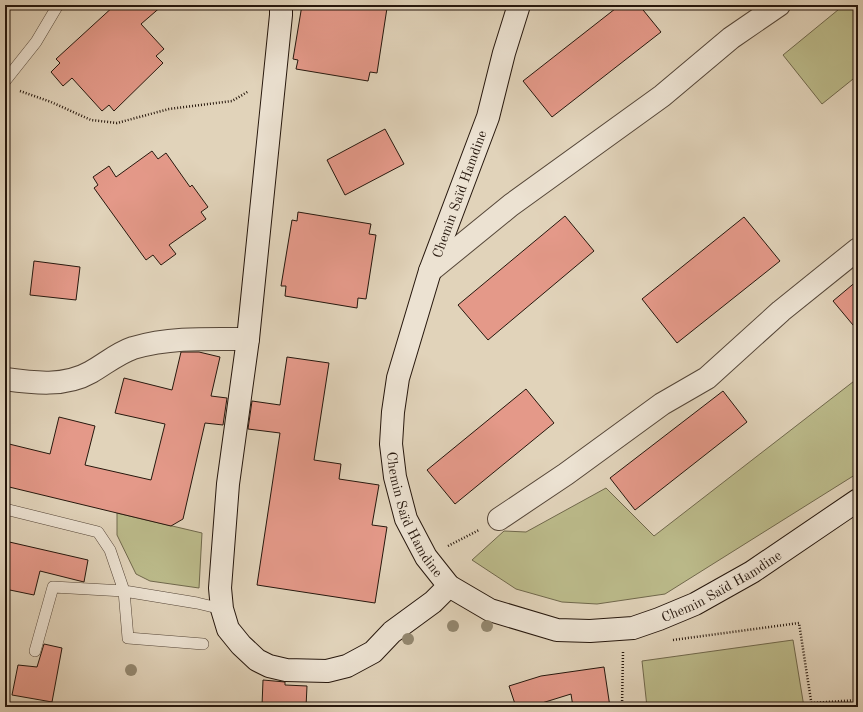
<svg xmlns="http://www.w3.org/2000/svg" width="863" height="712" font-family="'Old Standard TT',serif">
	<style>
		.green { fill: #bbba8a; stroke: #70684c }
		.building { fill: #e49989; stroke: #26170d }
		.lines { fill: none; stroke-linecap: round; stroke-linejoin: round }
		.lane-casing { stroke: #554638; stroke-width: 12 }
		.street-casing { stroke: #554638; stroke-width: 24 }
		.secondary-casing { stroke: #26170d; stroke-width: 24 }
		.path { stroke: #26170d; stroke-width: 2.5; stroke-dasharray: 1 2; stroke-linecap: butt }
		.lane { stroke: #ece2d2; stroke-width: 11 }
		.street { stroke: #ece2d2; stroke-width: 22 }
		.secondary { stroke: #ece2d2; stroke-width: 22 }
		.tree { fill: #93876f }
		.labels { text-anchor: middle; stroke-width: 3.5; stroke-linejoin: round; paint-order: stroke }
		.street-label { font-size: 14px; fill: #26170d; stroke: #ece2d2 }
	</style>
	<rect width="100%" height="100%" fill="#e1d3ba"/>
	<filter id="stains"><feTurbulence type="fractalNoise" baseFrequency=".005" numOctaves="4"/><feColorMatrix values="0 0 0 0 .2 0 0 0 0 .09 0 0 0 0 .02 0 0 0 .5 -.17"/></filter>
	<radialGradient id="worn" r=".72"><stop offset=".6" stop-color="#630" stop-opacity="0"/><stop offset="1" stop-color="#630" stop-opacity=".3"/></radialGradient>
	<path class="green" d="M 844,5 L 858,5 L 858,75 L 822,104 L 783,55 Z
		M 858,378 L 858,473 L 665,594 L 597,604 L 562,602 L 516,589 L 472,560 L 504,531 L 526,532 L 606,488 L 654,536 Z
		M 117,513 L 202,533 L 199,588 L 150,581 L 136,574 L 117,535 Z
		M 793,640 L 804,707 L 647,707 L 642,661 Z"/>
	<path class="building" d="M 115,5 L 163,5 L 141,24 L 164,49 L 156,56 L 163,63 L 114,111 L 109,105 L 102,111 L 72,78 L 63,86 L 51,72 L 60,63 L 56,59 Z
		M 302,5 L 381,5 L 381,7 L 387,8 L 377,73 L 370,72 L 368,81 L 296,69 L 298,60 L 293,59 Z
		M 620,5 L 639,5 L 661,32 L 552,117 L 523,81 Z
		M 385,129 L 404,164 L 345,195 L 327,160 Z
		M 152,151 L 158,159 L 166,153 L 190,187 L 192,185 L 208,207 L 201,212 L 206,219 L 169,245 L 176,254 L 161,265 L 153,255 L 146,260 L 94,188 L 98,185 L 93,177 L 109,166 L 116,177 Z
		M 298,212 L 371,224 L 369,234 L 376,235 L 366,299 L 358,298 L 357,308 L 285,296 L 286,286 L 281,286 L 292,220 L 297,221 Z
		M 565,216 L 594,251 L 488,340 L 458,305 Z
		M 744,217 L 780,261 L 677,343 L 642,299 Z
		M 34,261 L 80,267 L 76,300 L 30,295 Z
		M 858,280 L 858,331 L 833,301 Z
		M 181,352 L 199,352 L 220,357 L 211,396 L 227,398 L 223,425 L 205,423 L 183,519 L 171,526 L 5,486 L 5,443 L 50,454 L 59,417 L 95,426 L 85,465 L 151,480 L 165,424 L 115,413 L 124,378 L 172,390 Z
		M 287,357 L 329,363 L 314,460 L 341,464 L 339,479 L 379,485 L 372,525 L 387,527 L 375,603 L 257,585 L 280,433 L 248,429 L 252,401 L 280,405 Z
		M 526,389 L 554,423 L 455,504 L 427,470 Z
		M 723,391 L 747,422 L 635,510 L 610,478 Z
		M 5,541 L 88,560 L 84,582 L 40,571 L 34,595 L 5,589 Z
		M 44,644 L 62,648 L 52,702 L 12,695 L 18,665 L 37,667 Z
		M 604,667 L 610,707 L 573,707 L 571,694 L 529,707 L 516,707 L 509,686 L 541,676 Z
		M 263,680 L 285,682 L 285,685 L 307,686 L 306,707 L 262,706 Z"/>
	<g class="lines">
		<defs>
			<path id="lane" d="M 5,81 L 36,42 L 58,5
				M 5,509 L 98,532 L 110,550 L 124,591 L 53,587 L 35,651
				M 203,644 L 128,638 L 124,591 L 197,603 L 222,609"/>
			<path id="street" d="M 430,271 L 511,205 L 662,96 L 731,38 L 779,5
				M 5,379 C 34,383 65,387 91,372 C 105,364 118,353 133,348 C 171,337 209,339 248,339
				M 499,519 L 566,474 L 662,404 L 707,378 L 781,311 L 858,249"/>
			<g id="secondary">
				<path d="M 281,5 L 281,15 L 248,339 L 228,484 L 220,588 L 222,609 L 228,629 L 241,645 L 257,660 L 269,666 L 286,670 L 327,671 L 347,666 L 373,652 L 392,632 L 433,602 L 449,586"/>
				<path id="s1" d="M 519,5 L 504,53 L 488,117 L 430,271 L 398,378 L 393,412 L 391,444 L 395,477 L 406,519 L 426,557 L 449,586 L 490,610 L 557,630 L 590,631 L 633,628 L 659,619 L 695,604 L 752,572 L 858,500"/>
			</g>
		</defs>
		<use href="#lane" class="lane-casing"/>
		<use href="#street" class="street-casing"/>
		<use href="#secondary" class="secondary-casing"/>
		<path class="path" d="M 20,91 L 51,102 L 91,120 L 117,123 L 169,109 L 232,101 L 249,91
			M 448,546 L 479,530
			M 673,640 L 799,623 L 812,707
			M 811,703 L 858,700
			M 622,707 L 623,652"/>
		<use href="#lane" class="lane"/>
		<use href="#street" class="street"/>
		<use href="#secondary" class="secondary"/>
	</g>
	<g class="tree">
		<circle cx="453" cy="626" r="6"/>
		<circle cx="487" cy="626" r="6"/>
		<circle cx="408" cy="639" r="6"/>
		<circle cx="131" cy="670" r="6"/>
	</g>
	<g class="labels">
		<g class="street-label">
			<text transform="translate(459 194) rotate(-70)" y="5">Chemin Saïd Hamdine</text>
			<text dy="5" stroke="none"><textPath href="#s1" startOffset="534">Chemin Saïd Hamdine</textPath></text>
			<text dy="5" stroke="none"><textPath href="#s1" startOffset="907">Chemin Saïd Hamdine</textPath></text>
		</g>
	</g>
	<rect width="863" height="712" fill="none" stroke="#e1d3ba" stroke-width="20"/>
	<rect x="6" y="6" width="851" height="700" fill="none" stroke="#26170d" stroke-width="2"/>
	<rect x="10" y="10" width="843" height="692" fill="none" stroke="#26170d"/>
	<rect width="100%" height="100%" filter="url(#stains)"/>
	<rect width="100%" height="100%" fill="url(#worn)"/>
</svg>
